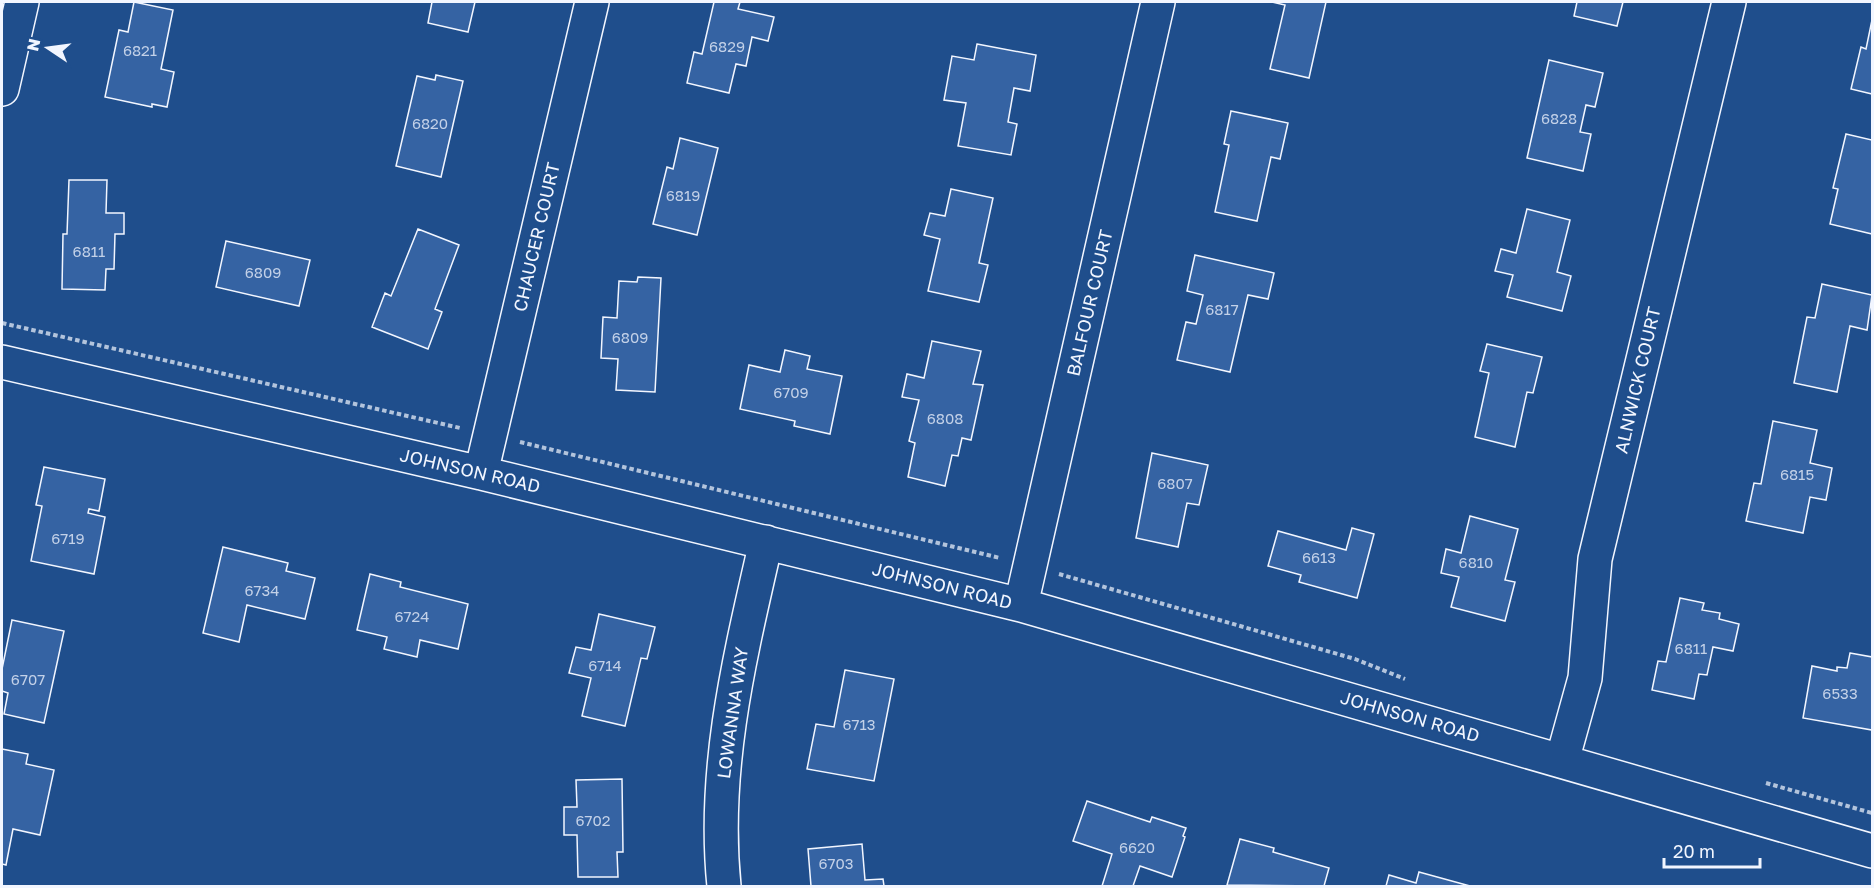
<svg xmlns="http://www.w3.org/2000/svg" width="1874" height="888" font-family="'Golos Text',sans-serif">
	<style>
		.building { fill: #3563a3; stroke: #f2f6ff; stroke-width: 1.5 }
		.lines { fill: none; stroke-linecap: round; stroke-linejoin: round }
		.minor-casing { stroke: #f2f6ff; stroke-width: 36 }
		.path { stroke: #b3c4dc; stroke-width: 4; stroke-dasharray: 4.5 3; stroke-linecap: butt }
		.minor { stroke: #1f4e8c; stroke-width: 33 }
		.labels { text-anchor: middle; stroke-width: 4.5; stroke-linejoin: round; paint-order: stroke }
		.number-label { font-size: 15px; fill: #c3d1e8 }
		.street-label { font-size: 18px; fill: #f2f6ff; stroke: #1f4e8c }
	</style>
	<rect width="100%" height="100%" fill="#1f4e8c"/>
	<path class="building" d="M 134,2 L 173,10 L 161,69 L 174,72 L 167,107 L 152,104 L 152,107 L 105,97 L 119,30 L 128,32 Z
		M 432,2 L 475,2 L 468,32 L 428,23 Z
		M 714,2 L 740,2 L 738,9 L 774,17 L 768,41 L 752,37 L 746,66 L 736,64 L 729,93 L 687,83 L 694,52 L 702,54 Z
		M 1272,2 L 1326,2 L 1309,78 L 1270,69 L 1285,5 Z
		M 1577,2 L 1623,2 L 1617,26 L 1574,16 Z
		M 1872,20 L 1872,94 L 1851,89 L 1861,47 L 1866,49 Z
		M 977,44 L 1036,55 L 1030,91 L 1014,88 L 1008,122 L 1017,124 L 1011,155 L 958,146 L 966,103 L 944,100 L 952,56 L 974,60 Z
		M 1549,60 L 1603,73 L 1595,107 L 1586,105 L 1580,132 L 1591,134 L 1583,171 L 1527,158 Z
		M 436,75 L 463,81 L 441,177 L 396,166 L 417,76 L 435,80 Z
		M 1231,111 L 1288,123 L 1280,159 L 1271,157 L 1257,221 L 1215,212 L 1229,145 L 1224,144 Z
		M 1846,134 L 1872,140 L 1872,234 L 1830,224 L 1838,189 L 1833,188 Z
		M 680,138 L 718,148 L 697,235 L 653,224 L 667,167 L 673,169 Z
		M 69,180 L 107,180 L 106,213 L 124,213 L 124,234 L 115,234 L 114,269 L 106,269 L 105,290 L 62,289 L 63,234 L 67,234 Z
		M 951,189 L 993,198 L 979,263 L 988,265 L 979,302 L 928,291 L 940,239 L 924,235 L 930,213 L 945,216 Z
		M 1527,209 L 1570,220 L 1557,272 L 1571,276 L 1562,311 L 1507,297 L 1513,275 L 1495,271 L 1501,249 L 1516,253 Z
		M 418,229 L 459,245 L 435,309 L 442,312 L 428,349 L 372,327 L 385,293 L 391,296 Z
		M 226,241 L 310,260 L 299,306 L 216,287 Z
		M 1195,255 L 1274,273 L 1268,299 L 1248,295 L 1230,372 L 1177,360 L 1186,322 L 1196,324 L 1203,295 L 1187,291 Z
		M 638,277 L 661,278 L 655,392 L 616,390 L 618,359 L 601,358 L 603,317 L 617,318 L 619,281 L 637,282 Z
		M 1822,284 L 1872,295 L 1867,330 L 1850,326 L 1837,392 L 1794,383 L 1807,317 L 1815,318 Z
		M 932,341 L 981,351 L 973,384 L 983,385 L 971,440 L 962,438 L 958,456 L 952,455 L 945,486 L 908,477 L 915,443 L 909,441 L 919,400 L 902,397 L 907,374 L 924,378 Z
		M 1487,344 L 1542,357 L 1533,393 L 1527,392 L 1515,447 L 1475,437 L 1489,373 L 1480,371 Z
		M 785,350 L 810,356 L 807,369 L 842,376 L 830,434 L 794,426 L 795,421 L 740,409 L 749,365 L 780,372 Z
		M 1773,421 L 1817,430 L 1810,463 L 1832,468 L 1826,500 L 1810,497 L 1803,533 L 1746,521 L 1754,483 L 1761,484 Z
		M 1152,453 L 1208,465 L 1199,505 L 1187,503 L 1178,547 L 1136,538 Z
		M 44,467 L 105,479 L 99,511 L 89,509 L 88,513 L 105,517 L 94,574 L 31,561 L 42,506 L 36,505 Z
		M 1470,516 L 1518,529 L 1505,580 L 1515,582 L 1505,621 L 1451,607 L 1459,577 L 1441,573 L 1446,549 L 1461,553 Z
		M 1352,528 L 1374,534 L 1357,598 L 1299,582 L 1301,575 L 1268,566 L 1278,531 L 1346,550 Z
		M 223,547 L 288,563 L 286,571 L 315,578 L 305,619 L 247,605 L 239,642 L 203,633 Z
		M 370,574 L 401,582 L 400,587 L 468,604 L 458,649 L 420,640 L 417,657 L 384,649 L 387,637 L 357,630 Z
		M 1680,598 L 1704,603 L 1702,610 L 1720,613 L 1719,619 L 1739,624 L 1733,651 L 1713,647 L 1707,675 L 1699,674 L 1694,699 L 1652,690 L 1658,661 L 1666,662 Z
		M 599,614 L 655,627 L 647,659 L 641,658 L 625,726 L 582,716 L 591,678 L 569,673 L 576,647 L 591,650 Z
		M 12,620 L 64,631 L 44,723 L 4,714 L 8,693 L 2,691 L 2,669 Z
		M 1850,653 L 1872,657 L 1872,730 L 1803,718 L 1812,666 L 1837,671 L 1837,667 L 1847,668 Z
		M 845,670 L 894,679 L 874,781 L 807,769 L 816,724 L 834,727 Z
		M 2,749 L 28,754 L 26,764 L 54,770 L 40,835 L 13,829 L 6,865 L 2,864 Z
		M 622,779 L 623,852 L 617,852 L 618,877 L 578,877 L 577,835 L 564,835 L 564,807 L 577,807 L 576,780 Z
		M 1087,801 L 1150,822 L 1152,817 L 1186,828 L 1183,836 L 1185,837 L 1172,877 L 1140,866 L 1133,886 L 1102,886 L 1112,854 L 1073,841 Z
		M 1240,839 L 1274,848 L 1273,852 L 1329,868 L 1324,886 L 1227,885 Z
		M 862,844 L 865,880 L 883,879 L 884,886 L 807,886 L 811,886 L 808,849 Z
		M 1419,872 L 1470,886 L 1386,886 L 1389,875 L 1416,883 Z"/>
	<g class="lines">
		<defs>
			<path id="minor" d="M 2,89 L 22,2
				M 2,362 L 481,473 L 1021,605 L 1872,851
				M 481,473 L 592,2
				M 1021,605 L 1158,2
				M 1562,761 L 1585,678 L 1595,559 L 1729,2
				M 724,886 C 712,768 740,656 766,542"/>
		</defs>
		<use href="#minor" class="minor-casing"/>
		<path class="path" d="M 2,323 L 460,428
			M 520,442 L 1000,558
			M 1059,574 L 1355,659 L 1405,679
			M 1766,783 L 1872,813"/>
		<use href="#minor" class="minor"/>
	</g>
	<g class="labels">
		<g class="number-label">
			<text x="727" y="52">6829</text>
			<text x="140" y="56">6821</text>
			<text x="1559" y="124">6828</text>
			<text x="430" y="129">6820</text>
			<text x="683" y="201">6819</text>
			<text x="89" y="257">6811</text>
			<text x="263" y="278">6809</text>
			<text x="1222" y="315">6817</text>
			<text x="630" y="343">6809</text>
			<text x="791" y="398">6709</text>
			<text x="945" y="424">6808</text>
			<text x="1797" y="480">6815</text>
			<text x="1175" y="489">6807</text>
			<text x="68" y="544">6719</text>
			<text x="1319" y="563">6613</text>
			<text x="1476" y="568">6810</text>
			<text x="262" y="596">6734</text>
			<text x="412" y="622">6724</text>
			<text x="1691" y="654">6811</text>
			<text x="605" y="671">6714</text>
			<text x="28" y="685">6707</text>
			<text x="1840" y="699">6533</text>
			<text x="859" y="730">6713</text>
			<text x="593" y="826">6702</text>
			<text x="1137" y="853">6620</text>
			<text x="836" y="869">6703</text>
		</g>
		<g class="street-label">
			<text transform="translate(537 237) rotate(-77)" y="6">CHAUCER COURT</text>
			<text transform="translate(1090 303) rotate(-77)" y="6">BALFOUR COURT</text>
			<text transform="translate(1638 380) rotate(-77)" y="6">ALNWICK COURT</text>
			<text transform="translate(470 471) rotate(13)" y="6">JOHNSON ROAD</text>
			<text transform="translate(942 586) rotate(14)" y="6">JOHNSON ROAD</text>
			<text transform="translate(733 713) rotate(-82)" y="6">LOWANNA WAY</text>
			<text transform="translate(1410 717) rotate(16)" y="6">JOHNSON ROAD</text>
		</g>
	</g>
	<rect width="1874" height="888" fill="none" stroke="#f2f6ff" stroke-width="6"/>
	<g transform="translate(48 48) rotate(283)" stroke="#1f4e8c" stroke-width="4.5" paint-order="stroke">
	<path d="M0-4.5L10 22L0 15L-10 22Z" fill="#f2f6ff"/>
	<text y="-9" font-size="16" font-weight="bold" text-anchor="middle" fill="#f2f6ff">N</text>
	</g>
	<path d="M1664 858v9h96v-9" fill="none" stroke="#f2f6ff" stroke-width="3"/>
	<text x="1673" y="858" font-size="18" fill="#f2f6ff" stroke="#1f4e8c" stroke-width="4.5" paint-order="stroke">20 m</text>
</svg>
